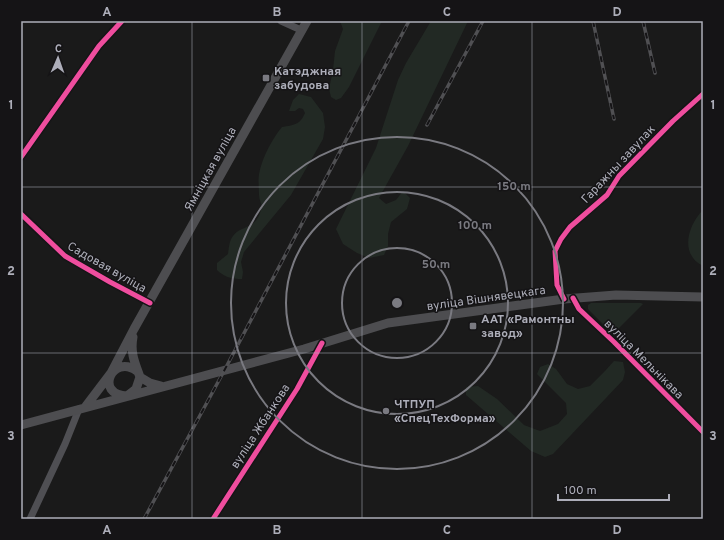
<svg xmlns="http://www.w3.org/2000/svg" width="724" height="540" font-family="Overpass,sans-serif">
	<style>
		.green { fill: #222924 }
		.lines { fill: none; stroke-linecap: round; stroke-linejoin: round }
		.street { stroke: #4f4f53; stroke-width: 7 }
		.secondary { stroke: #4d4d50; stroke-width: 9 }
		.rail-casing { stroke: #505053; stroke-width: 3.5 }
		.rail { stroke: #151416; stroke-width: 2; stroke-dasharray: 6; stroke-linecap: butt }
		.cycleway-casing { stroke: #151416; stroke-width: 8 }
		.cycleway { stroke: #ef4d9e; stroke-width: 5 }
		.grid { fill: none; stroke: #adaeb9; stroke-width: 1; stroke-opacity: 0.55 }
		.ring { fill: none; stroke: #7a7a81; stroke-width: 2 }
		.poi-dot { fill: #7a7a81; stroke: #151416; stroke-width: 1.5 }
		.labels { text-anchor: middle; stroke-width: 3; stroke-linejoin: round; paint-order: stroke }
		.poi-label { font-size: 12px; font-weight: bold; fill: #adaeb9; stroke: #151416; text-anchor: start }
		.street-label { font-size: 12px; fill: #adaeb9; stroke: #151416 }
		.centre { fill: #7a7a81; stroke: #151416; stroke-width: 2 }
		.ring-label { font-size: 12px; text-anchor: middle; font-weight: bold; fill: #7a7a81; stroke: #151416; stroke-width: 3; stroke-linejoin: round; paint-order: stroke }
		.neatline { fill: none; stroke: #adaeb9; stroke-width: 1.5 }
		.grid-label { font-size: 13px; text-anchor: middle; font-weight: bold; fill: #adaeb9 }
	</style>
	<rect width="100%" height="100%" fill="#1a1a1a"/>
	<path class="green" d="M 340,21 L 382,21 L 349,87 L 341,98 L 336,100 L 331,97 L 329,89 L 333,70 L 335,51 L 343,29 Z
		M 431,21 L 468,21 L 408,146 L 379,198 L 386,204 L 396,200 L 403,191 L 410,198 L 407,209 L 391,222 L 388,234 L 388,246 L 384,255 L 369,258 L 357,253 L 343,244 L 336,229 L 376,148 L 398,80 L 406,63 Z
		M 299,94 L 311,97 L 323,113 L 325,127 L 323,139 L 291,195 L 244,252 L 241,262 L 243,272 L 242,279 C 232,279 224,277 217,270 L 217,263 L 228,254 C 229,248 229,241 233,236 C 242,224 255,231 261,210 C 263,204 259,201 259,195 C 259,188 258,180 259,174 C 262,158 272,139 282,127 C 294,125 300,125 305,113 L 303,109 L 299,108 L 295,111 L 289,111 L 293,100 Z
		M 703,210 L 703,266 C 679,254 688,225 703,210 Z
		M 591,303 L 641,303 L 643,304 L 614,333 L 611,332 L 588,309 L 588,305 Z
		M 614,361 L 623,362 L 625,372 L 623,380 L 553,454 L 545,457 L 531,451 L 466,395 L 466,387 L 478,386 L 497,399 L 524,425 L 540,431 L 558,424 L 567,414 L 566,403 L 537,374 L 540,367 L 548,364 L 556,369 L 567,384 L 578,389 L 590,386 L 605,371 Z"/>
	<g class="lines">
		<path class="street" d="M 281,21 L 301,30
			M 21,157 L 99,46 L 122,21
			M 21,214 L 65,256 L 110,282 L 150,303
			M 573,298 L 579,309 L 614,342 L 703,432
			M 564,299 L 557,285 L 555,251 L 561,239 L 570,227 L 607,195 L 619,176 L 673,121 L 703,94
			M 30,519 L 65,444 L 79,409
			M 213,519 L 297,389 L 322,343"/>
		<path class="secondary" d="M 133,337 C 130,353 135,363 140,377 L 150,383 L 161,386
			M 137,371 C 112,353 94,395 127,396 L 136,389 L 140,377
			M 86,406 L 111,373 L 134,329 L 307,21
			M 21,425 L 304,349 L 388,323 L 564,299 L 616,295 L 703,297"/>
		<defs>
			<path id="rail" d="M 593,21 L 614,119
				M 643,21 L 655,73
				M 427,125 L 483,21
				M 144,519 L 224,371 L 409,21"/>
		</defs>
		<use href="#rail" class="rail-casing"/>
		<use href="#rail" class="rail"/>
		<defs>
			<path id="cycleway" d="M 21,157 L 99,46 L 122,21
				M 21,214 L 65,256 L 110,282 L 150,303
				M 573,298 L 579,309 L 614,342 L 703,432
				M 564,299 L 557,285 L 555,251 L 561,239 L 570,227 L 607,195 L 619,176 L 673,121 L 703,94
				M 213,519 L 297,389 L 322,343"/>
		</defs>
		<use href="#cycleway" class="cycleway-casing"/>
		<use href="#cycleway" class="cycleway"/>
	</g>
	<path class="grid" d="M 192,21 L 192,519M 362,21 L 362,519M 532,21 L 532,519M 21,187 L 703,187M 21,353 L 703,353"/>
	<g class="ring">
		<circle cx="397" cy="303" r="55"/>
		<circle cx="397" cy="303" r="111"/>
		<circle cx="397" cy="303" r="166"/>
	</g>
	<g class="poi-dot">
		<rect x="262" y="74" width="8" height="8" rx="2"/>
		<rect x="469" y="322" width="8" height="8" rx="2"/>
		<circle cx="386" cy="411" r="4"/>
	</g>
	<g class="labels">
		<g class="poi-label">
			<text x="274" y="75">Катэджная<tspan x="274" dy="14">забудова</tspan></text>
			<text x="481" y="323">ААТ «Рамонтны<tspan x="481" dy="14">завод»</tspan></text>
			<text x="394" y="408">ЧТПУП<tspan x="394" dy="14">«СпецТехФорма»</tspan></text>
		</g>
		<g class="street-label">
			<text transform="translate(618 164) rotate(-47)" y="4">Гаражны завулак</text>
			<text transform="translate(210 169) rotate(-61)" y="4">Ямніцкая вуліца</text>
			<text transform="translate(107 267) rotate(30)" y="4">Садовая вуліца</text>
			<text transform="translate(486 298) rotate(-8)" y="4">вуліца Вішнявецкага</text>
			<text transform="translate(644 359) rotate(45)" y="4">вуліца Мельнікава</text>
			<text transform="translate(260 426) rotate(-57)" y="4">вуліца Жбанкова</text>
		</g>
	</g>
	<circle cx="397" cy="303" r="6" class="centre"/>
	<g class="ring-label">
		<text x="514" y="190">150 m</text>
		<text x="475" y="229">100 m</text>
		<text x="436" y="268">50 m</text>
	</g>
	<rect width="724" height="540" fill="none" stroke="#151416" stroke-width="44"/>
	<g transform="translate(58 58) rotate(2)" stroke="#151416" stroke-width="3" paint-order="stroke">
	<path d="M0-3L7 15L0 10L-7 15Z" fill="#adaeb9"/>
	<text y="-6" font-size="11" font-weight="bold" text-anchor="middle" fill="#adaeb9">С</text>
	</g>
	<path d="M558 494v6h111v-6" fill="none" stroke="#adaeb9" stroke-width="2"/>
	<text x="564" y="494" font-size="12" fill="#adaeb9" stroke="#151416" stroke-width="3" paint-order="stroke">100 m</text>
	<rect x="22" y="22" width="680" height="496" class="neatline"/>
	<g class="grid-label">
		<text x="107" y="16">A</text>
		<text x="277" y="16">B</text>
		<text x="447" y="16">C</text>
		<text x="617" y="16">D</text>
		<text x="11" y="109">1</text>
		<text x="713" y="109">1</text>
		<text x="11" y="275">2</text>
		<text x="713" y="275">2</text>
		<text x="11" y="440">3</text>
		<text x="713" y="440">3</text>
		<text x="107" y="534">A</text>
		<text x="277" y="534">B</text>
		<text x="447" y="534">C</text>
		<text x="617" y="534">D</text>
	</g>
</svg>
